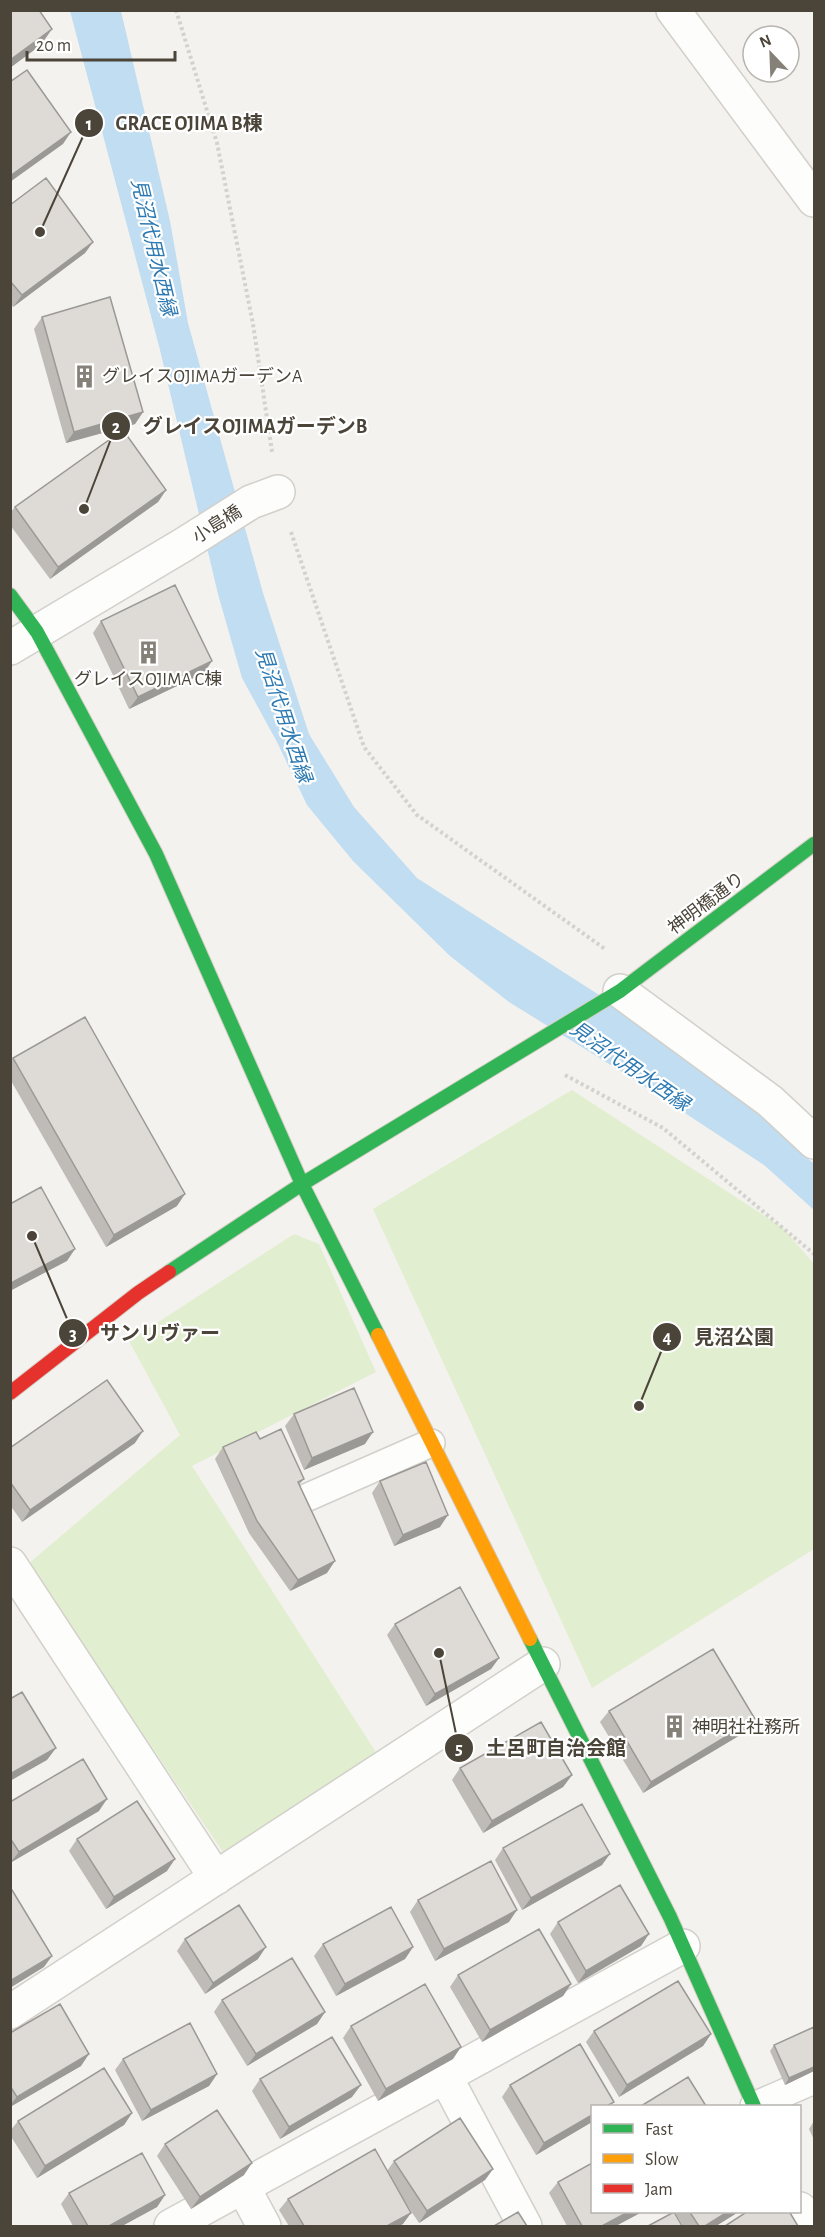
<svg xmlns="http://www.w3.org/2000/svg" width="825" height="2237" font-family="'Alegreya Sans','Noto Sans JP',sans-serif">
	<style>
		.green { fill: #e1eecf }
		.water { fill: #c0ddf1 }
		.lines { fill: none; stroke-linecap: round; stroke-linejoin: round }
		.lane-casing { stroke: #d2d0cb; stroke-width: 30 }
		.street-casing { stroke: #d2d0cb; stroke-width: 36 }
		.fast-casing { stroke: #d3cfc5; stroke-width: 16 }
		.slow-casing { stroke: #d3cfc5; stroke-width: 16 }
		.jam-casing { stroke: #d3cfc5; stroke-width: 16 }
		.path { stroke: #d3d2cc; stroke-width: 4; stroke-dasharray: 3 3; stroke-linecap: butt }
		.lane { stroke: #fdfdfc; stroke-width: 27 }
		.street { stroke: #fdfdfc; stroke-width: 33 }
		.fast { stroke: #30b455; stroke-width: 14 }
		.slow { stroke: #ff9f0a; stroke-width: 14 }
		.jam { stroke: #e5322d; stroke-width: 14 }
		.wall { fill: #bfbcb8 }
		.shaded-wall { fill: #9b9996 }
		.building { fill: #dedbd6; stroke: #9b9996; stroke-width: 1.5 }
		.labels { text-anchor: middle; stroke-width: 4.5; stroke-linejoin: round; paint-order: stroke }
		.poi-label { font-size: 18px; fill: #4b4439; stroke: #fff; text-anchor: start }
		.street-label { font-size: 18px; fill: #4b4439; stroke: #fff }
		.water-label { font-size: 20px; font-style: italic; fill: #2e7ab2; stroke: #fff }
		.leader { fill: none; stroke: #4b4439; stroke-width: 2 }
		.callout-dot { fill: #4b4439; stroke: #fff; stroke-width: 2 }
		.mark-label { font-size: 18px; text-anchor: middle; font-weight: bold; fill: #fff }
		.callout-label { font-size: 20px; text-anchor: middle; font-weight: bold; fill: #4b4439; stroke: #fff; stroke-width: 4.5; stroke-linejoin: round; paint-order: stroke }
	</style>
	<rect width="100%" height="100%" fill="#f4f2ee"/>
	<path class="green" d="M 572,1090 L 783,1228 L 814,1264 L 814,1549 L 592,1688 L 373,1209 Z
		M 294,1234 L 319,1244 L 376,1372 L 192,1466 L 379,1757 L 225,1855 L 28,1564 L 180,1435 L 129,1341 Z"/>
	<path class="water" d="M 70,11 L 121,11 L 170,221 L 188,323 L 263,593 L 309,734 L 354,807 L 417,878 L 649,1027 L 747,1103 L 814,1164 L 814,1210 L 764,1165 L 627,1075 L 509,1002 L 450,956 L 353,861 L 307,805 L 277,742 L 242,678 L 218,594 L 159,346 Z"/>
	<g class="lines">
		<defs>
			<path id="lane" d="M 308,1497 L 431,1443
				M 754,2106 L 814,2080"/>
			<path id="street" d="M 673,10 L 814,200
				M 10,648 L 183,545 L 251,502 L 278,492
				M 620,991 L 770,1101 L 814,1142
				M 10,1564 L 216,1878
				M 10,2012 L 543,1664
				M 445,2076 L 525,2226
				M 243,2187 L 264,2226
				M 800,2209 L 807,2226
				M 171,2226 L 683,1946"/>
			<path id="fast" d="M 10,595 L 37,632 L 156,854 L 302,1184 L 378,1335
				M 169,1272 L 302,1184 L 620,991 L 814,844
				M 530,1639 L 670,1917 L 754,2106"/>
			<path id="slow" d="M 378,1335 L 530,1639"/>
			<path id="jam" d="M 10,1393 L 138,1293 L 169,1272"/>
		</defs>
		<use href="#lane" class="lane-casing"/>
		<use href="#street" class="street-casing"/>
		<use href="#fast" class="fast-casing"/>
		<use href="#slow" class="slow-casing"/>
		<use href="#jam" class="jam-casing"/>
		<path class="path" d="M 176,10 L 217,143 L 253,324 L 272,452
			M 291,532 L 364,747 L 417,815 L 605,949
			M 565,1075 L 663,1128 L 814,1254"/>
		<use href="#lane" class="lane"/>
		<use href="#street" class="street"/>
		<use href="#fast" class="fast"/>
		<use href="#slow" class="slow"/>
		<use href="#jam" class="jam"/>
	</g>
	<path class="wall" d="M 10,205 L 93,242 L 85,253 L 13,307 L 10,303 Z
		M 42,317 L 143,412 L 135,424 L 66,443 L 34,329 Z
		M 166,490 L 158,502 L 50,579 L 10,525 L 10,513 L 15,507 Z
		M 101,621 L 204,673 L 129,709 L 93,633 Z
		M 13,1058 L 177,1206 L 106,1247 L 10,1079 L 10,1062 Z
		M 294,1414 L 365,1444 L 304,1470 L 285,1426 Z
		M 260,1439 L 304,1479 L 299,1485 L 327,1573 L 290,1591 L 249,1533 L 215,1459 L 223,1447 Z
		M 135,1443 L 22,1522 L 10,1505 L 10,1448 Z
		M 380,1481 L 440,1527 L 394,1546 L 372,1493 Z
		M 395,1624 L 499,1658 L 491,1669 L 426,1706 L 387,1635 Z
		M 609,1711 L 747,1731 L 643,1793 L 600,1722 Z
		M 460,1768 L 572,1775 L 563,1787 L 483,1833 L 452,1780 Z
		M 10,1802 L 99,1811 L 10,1863 Z
		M 77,1839 L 167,1871 L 106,1909 L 69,1851 Z
		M 503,1848 L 602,1865 L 522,1910 L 495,1860 Z
		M 418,1900 L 509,1922 L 435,1961 L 410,1912 Z
		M 558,1922 L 641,1946 L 578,1983 L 550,1934 Z
		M 185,1939 L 258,1959 L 205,1994 L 177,1951 Z
		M 323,1944 L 413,1947 L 405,1959 L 336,1996 L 314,1956 Z
		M 458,1975 L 571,1984 L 563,1996 L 482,2042 L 450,1987 Z
		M 222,2000 L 325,2012 L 317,2024 L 247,2066 L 214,2012 Z
		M 351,2026 L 453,2059 L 378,2101 L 343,2038 Z
		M 814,2027 L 814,2071 L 785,2085 L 770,2051 L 774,2045 Z
		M 594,2031 L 711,2034 L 703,2046 L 619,2097 L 586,2042 Z
		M 10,2033 L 81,2066 L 10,2107 Z
		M 123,2059 L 217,2074 L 209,2086 L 142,2121 L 115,2070 Z
		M 260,2079 L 352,2097 L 280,2139 L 252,2091 Z
		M 510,2085 L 592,2106 L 592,2122 L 536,2155 L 502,2097 Z
		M 132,2113 L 124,2125 L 37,2178 L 10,2135 L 10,2131 L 18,2121 Z
		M 814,2121 L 814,2140 L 809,2129 Z
		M 165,2144 L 244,2175 L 191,2209 L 157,2156 Z
		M 394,2161 L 493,2169 L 485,2180 L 419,2223 L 403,2199 L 403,2224 L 399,2226 L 289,2226 L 279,2210 L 288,2199 L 387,2171 Z
		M 558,2182 L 616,2226 L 567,2226 L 549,2193 Z
		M 69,2193 L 165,2195 L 157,2207 L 122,2226 L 73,2226 L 61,2204 Z
		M 674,2211 L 740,2211 L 716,2226 L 683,2226 Z"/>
	<path class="shaded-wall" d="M 52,29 L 41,45 L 10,68 L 10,60 Z
		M 71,132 L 63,144 L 10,182 L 10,176 Z
		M 93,242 L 85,253 L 13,307 L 22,295 Z
		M 143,412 L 135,424 L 66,443 L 74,432 Z
		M 166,490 L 158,502 L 50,579 L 58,567 Z
		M 212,661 L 204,673 L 129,709 L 138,697 Z
		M 185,1194 L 177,1206 L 106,1247 L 114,1235 Z
		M 75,1249 L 67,1261 L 10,1291 L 10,1285 L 11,1283 Z
		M 143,1431 L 135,1443 L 22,1522 L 30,1510 Z
		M 373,1432 L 365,1444 L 304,1470 L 312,1458 Z
		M 448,1515 L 440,1527 L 394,1546 L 403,1535 Z
		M 335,1561 L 327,1573 L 290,1591 L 298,1580 Z
		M 499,1658 L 491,1669 L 426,1706 L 435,1694 Z
		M 755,1719 L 747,1731 L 643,1793 L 651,1782 Z
		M 56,1748 L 47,1760 L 10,1781 L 10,1774 Z
		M 572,1775 L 563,1787 L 483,1833 L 492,1821 Z
		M 107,1799 L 99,1811 L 10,1863 L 19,1852 Z
		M 610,1854 L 602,1865 L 522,1910 L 531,1898 Z
		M 175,1859 L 167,1871 L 106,1909 L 114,1897 Z
		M 517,1910 L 509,1922 L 435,1961 L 444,1949 Z
		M 649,1934 L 641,1946 L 578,1983 L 586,1971 Z
		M 266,1947 L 258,1959 L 205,1994 L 213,1983 Z
		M 413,1947 L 405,1959 L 336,1996 L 345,1984 Z
		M 52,1956 L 44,1967 L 10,1988 L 10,1981 Z
		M 571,1984 L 563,1996 L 482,2042 L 490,2030 Z
		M 325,2012 L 317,2024 L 247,2066 L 256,2054 Z
		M 711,2034 L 703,2046 L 619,2097 L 627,2085 Z
		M 461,2047 L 453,2059 L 378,2101 L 386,2089 Z
		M 89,2054 L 81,2066 L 10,2107 L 10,2105 L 17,2097 Z
		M 814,2067 L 814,2071 L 785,2085 L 789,2078 Z
		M 217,2074 L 209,2086 L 142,2121 L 151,2110 Z
		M 361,2085 L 352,2097 L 280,2139 L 289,2127 Z
		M 132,2113 L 124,2125 L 37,2178 L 45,2166 Z
		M 592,2115 L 592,2122 L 536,2155 L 544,2143 Z
		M 252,2163 L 244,2175 L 191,2209 L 200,2197 Z
		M 493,2169 L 485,2180 L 419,2223 L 427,2211 Z
		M 165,2195 L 157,2207 L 122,2226 L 109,2226 Z
		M 630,2211 L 644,2211 L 616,2226 L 602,2226 Z
		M 729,2211 L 740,2211 L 716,2226 L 705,2226 Z
		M 411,2213 L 403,2224 L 399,2226 L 387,2226 Z"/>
	<path class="building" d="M 10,10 L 39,10 L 52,29 L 10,60 Z
		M 27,70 L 71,132 L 10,176 L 10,82 Z
		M 46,178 L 93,242 L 22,295 L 10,281 L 10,205 Z
		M 110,297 L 143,412 L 74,432 L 42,317 Z
		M 123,430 L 166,490 L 58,567 L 15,507 Z
		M 175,585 L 212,661 L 138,697 L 101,621 Z
		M 85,1017 L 185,1194 L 114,1235 L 13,1058 Z
		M 41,1187 L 75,1249 L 11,1283 L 10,1282 L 10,1204 Z
		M 107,1380 L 143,1431 L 30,1510 L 10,1482 L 10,1448 Z
		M 354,1388 L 373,1432 L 312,1458 L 294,1414 Z
		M 281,1429 L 304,1479 L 298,1482 L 335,1561 L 298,1580 L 257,1521 L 223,1447 L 256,1432 L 260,1439 Z
		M 426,1462 L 448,1515 L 403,1535 L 380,1481 Z
		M 460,1587 L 499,1658 L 435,1694 L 395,1624 Z
		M 713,1649 L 755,1719 L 651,1782 L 609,1711 Z
		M 22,1692 L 56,1748 L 10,1774 L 10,1699 Z
		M 541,1722 L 572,1775 L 492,1821 L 460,1768 Z
		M 83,1759 L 107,1799 L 19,1852 L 10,1838 L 10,1802 Z
		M 137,1801 L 175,1859 L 114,1897 L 77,1839 Z
		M 582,1804 L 610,1854 L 531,1898 L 503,1848 Z
		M 491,1861 L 517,1910 L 444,1949 L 418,1900 Z
		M 620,1885 L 649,1934 L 586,1971 L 558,1922 Z
		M 12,1890 L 52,1956 L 10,1981 L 10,1891 Z
		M 239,1905 L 266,1947 L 213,1983 L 185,1939 Z
		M 391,1907 L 413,1947 L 345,1984 L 323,1944 Z
		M 539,1929 L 571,1984 L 490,2030 L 458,1975 Z
		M 292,1958 L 325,2012 L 256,2054 L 222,2000 Z
		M 678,1981 L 711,2034 L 627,2085 L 594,2031 Z
		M 425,1984 L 461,2047 L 386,2089 L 351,2026 Z
		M 60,2004 L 89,2054 L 17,2097 L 10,2086 L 10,2033 Z
		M 190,2023 L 217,2074 L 151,2110 L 123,2059 Z
		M 814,2027 L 814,2067 L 789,2078 L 774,2045 Z
		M 332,2037 L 361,2085 L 289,2127 L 260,2079 Z
		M 580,2044 L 614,2102 L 607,2106 L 592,2106 L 592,2115 L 544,2143 L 510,2085 Z
		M 104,2068 L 132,2113 L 45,2166 L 18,2121 Z
		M 688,2077 L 706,2106 L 641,2106 Z
		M 217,2110 L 252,2163 L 200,2197 L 165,2144 Z
		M 460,2118 L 493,2169 L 427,2211 L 394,2161 Z
		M 375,2149 L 411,2213 L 387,2226 L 304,2226 L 288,2199 Z
		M 142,2153 L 165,2195 L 109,2226 L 88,2226 L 69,2193 Z
		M 592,2163 L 592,2211 L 630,2211 L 602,2226 L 582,2226 L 558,2182 Z
		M 689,2211 L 729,2211 L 705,2226 L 699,2226 Z
		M 748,2211 L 789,2211 L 798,2226 L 725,2226 Z
		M 518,2212 L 527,2226 L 494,2226 Z
		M 674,2212 L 682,2226 L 648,2226 Z"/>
	<defs>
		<symbol id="building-bare" viewBox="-9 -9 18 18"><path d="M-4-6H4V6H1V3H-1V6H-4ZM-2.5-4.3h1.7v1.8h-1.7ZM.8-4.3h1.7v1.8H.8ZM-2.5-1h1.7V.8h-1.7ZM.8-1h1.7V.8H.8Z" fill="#868178" stroke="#fff" stroke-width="2.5" paint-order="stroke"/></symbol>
	</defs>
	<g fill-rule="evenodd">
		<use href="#building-bare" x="68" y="360" width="33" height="33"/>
		<use href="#building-bare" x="132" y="636" width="33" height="33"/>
		<use href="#building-bare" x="658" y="1710" width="33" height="33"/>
	</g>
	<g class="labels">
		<g class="poi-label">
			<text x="102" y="382">グレイスOJIMAガーデンA</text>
			<text x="148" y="685" text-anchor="middle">グレイスOJIMA C棟</text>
			<text x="692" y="1733">神明社社務所</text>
		</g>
		<g class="street-label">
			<text transform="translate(217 524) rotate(-32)" y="6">小島橋</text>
			<text transform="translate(706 903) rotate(-37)" y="6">神明橋通り</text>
		</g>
		<g class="water-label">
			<text transform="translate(154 247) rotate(77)" y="7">見沼代用水西縁</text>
			<text transform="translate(284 715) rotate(72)" y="7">見沼代用水西縁</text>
			<text transform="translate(630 1066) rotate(35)" y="7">見沼代用水西縁</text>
		</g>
	</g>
	<path class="leader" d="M40 232L89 123M84 509L116 426M32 1236L73 1333M639 1406L667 1337M439 1653L459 1748"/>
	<g class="callout-dot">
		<circle cx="40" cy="232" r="6"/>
		<circle cx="84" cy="509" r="6"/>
		<circle cx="32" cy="1236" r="6"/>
		<circle cx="639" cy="1406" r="6"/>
		<circle cx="439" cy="1653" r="6"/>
		<circle cx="89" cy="123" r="15"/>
		<circle cx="116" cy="426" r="15"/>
		<circle cx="73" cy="1333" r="15"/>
		<circle cx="667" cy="1337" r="15"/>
		<circle cx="459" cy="1748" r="15"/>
	</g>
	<g class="mark-label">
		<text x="89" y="130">1</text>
		<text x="116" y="433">2</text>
		<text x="73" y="1340">3</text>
		<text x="667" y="1343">4</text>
		<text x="459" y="1754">5</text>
	</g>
	<g class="callout-label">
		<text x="189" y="130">GRACE OJIMA B棟</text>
		<text x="255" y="433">グレイスOJIMAガーデンB</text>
		<text x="160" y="1340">サンリヴァー</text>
		<text x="734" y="1344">見沼公園</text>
		<text x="556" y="1755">土呂町自治会館</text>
	</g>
	<rect width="825" height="2237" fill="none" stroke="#4b4439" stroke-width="24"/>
	<rect x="591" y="2105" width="210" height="108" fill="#ffffff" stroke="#b7b4b0" stroke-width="1.5"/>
	<rect x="603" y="2124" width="30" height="9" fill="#30b455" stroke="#b7b4b0" stroke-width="1.5"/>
	<text x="645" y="2135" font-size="18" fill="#4b4439">Fast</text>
	<rect x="603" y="2154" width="30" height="9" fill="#ff9f0a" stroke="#b7b4b0" stroke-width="1.5"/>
	<text x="645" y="2165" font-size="18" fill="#4b4439">Slow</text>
	<rect x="603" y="2184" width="30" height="9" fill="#e5322d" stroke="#b7b4b0" stroke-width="1.5"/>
	<text x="645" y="2195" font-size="18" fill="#4b4439">Jam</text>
	<g transform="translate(771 54) rotate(337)"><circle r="28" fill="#ffffff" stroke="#b7b4b0" stroke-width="1.5"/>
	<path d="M0-4.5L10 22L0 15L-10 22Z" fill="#868178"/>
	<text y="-9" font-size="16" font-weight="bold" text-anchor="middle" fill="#4b4439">N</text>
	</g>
	<path d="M27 51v9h148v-9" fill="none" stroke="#4b4439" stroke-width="3"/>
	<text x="36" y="51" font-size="18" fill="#4b4439" stroke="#ffffff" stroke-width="4.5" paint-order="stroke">20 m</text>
</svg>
